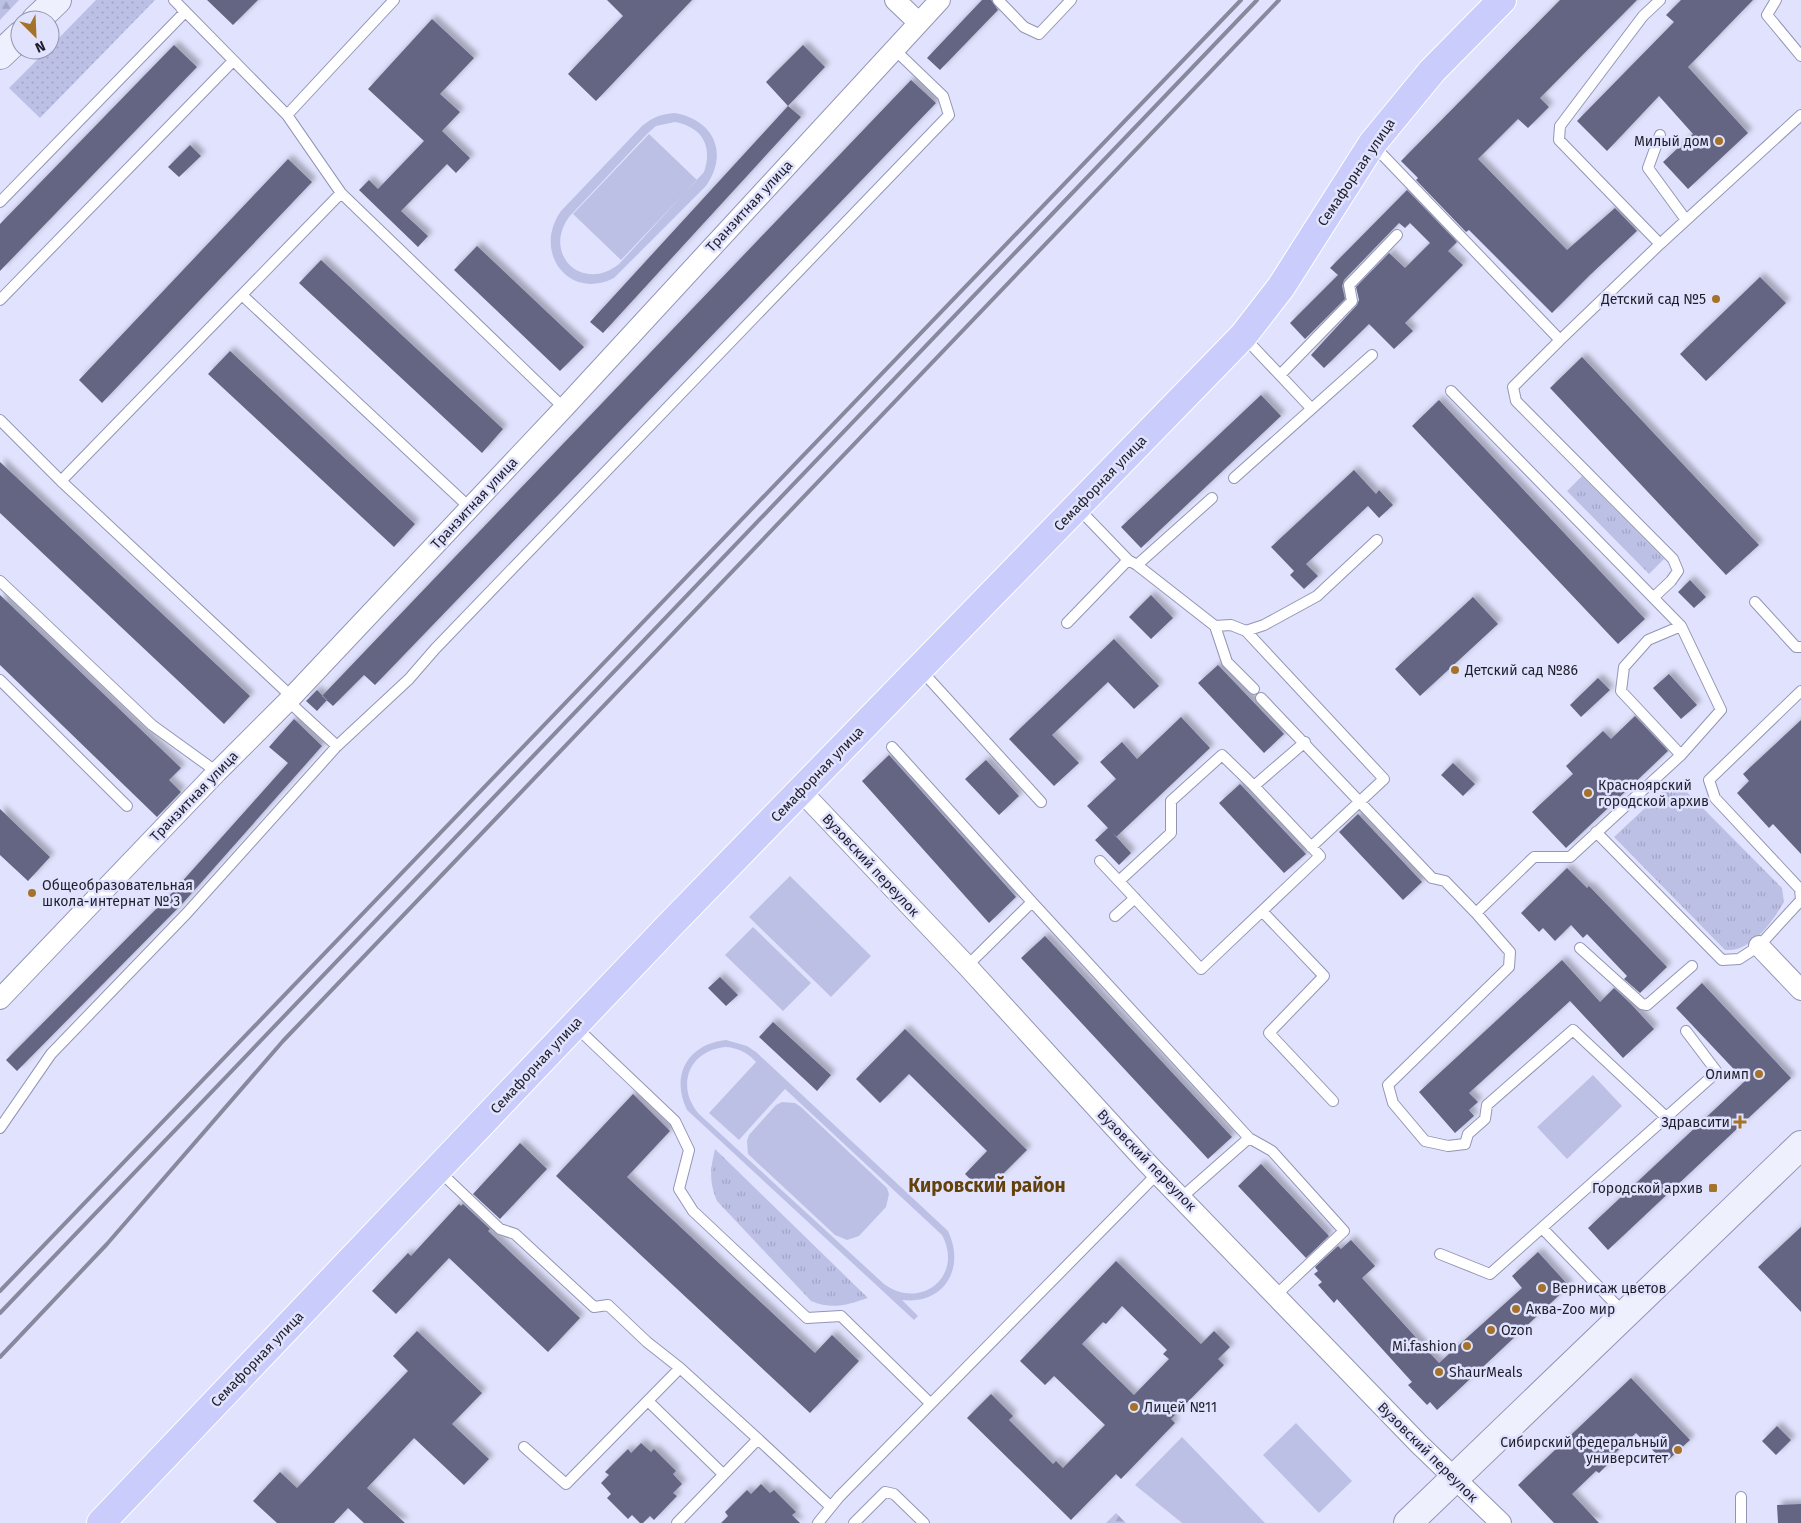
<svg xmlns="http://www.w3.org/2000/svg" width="1801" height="1523" font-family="'Fira Sans',sans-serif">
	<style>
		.grass { fill: url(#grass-dots) }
		.forest { fill: url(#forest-firs) }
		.park { fill: url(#park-tufts) }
		.pitch { fill: #bdc0e5; fill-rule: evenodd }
		.building { fill: #646583; fill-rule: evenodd; filter: url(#shadow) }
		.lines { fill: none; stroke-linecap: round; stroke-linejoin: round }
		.lane-casing { stroke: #9395b5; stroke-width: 12 }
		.street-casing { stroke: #9395b5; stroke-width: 22 }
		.secondary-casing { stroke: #9395b5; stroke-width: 30 }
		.highway-casing { stroke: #fff; stroke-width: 30 }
		.lane { stroke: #fff; stroke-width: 10 }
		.street { stroke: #fff; stroke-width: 20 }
		.secondary { stroke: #eff0fe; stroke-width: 28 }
		.highway { stroke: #cacdfc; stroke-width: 28 }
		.rail { stroke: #88899e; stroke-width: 4 }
		.poi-dot { fill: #a57229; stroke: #e1e3fe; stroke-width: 2 }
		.labels { text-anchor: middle; stroke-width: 5; stroke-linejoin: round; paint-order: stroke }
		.poi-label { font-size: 14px; fill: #1f1f2c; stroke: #e1e3fe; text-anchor: start }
		.street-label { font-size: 14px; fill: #1f1f2c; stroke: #e1e3fe }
		.district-label { font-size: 19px; font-weight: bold; fill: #63410b; stroke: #e1e3fe }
	</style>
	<defs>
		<pattern id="grass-dots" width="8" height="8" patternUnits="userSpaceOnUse" patternTransform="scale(1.25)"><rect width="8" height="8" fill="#bdc0e5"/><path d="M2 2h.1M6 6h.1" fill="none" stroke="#a2a5c5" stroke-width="1.8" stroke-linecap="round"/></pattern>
		<pattern id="forest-firs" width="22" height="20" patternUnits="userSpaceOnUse" patternTransform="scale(1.25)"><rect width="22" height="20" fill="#bdc0e5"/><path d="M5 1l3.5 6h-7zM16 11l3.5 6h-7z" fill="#a2a5c5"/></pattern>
		<pattern id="park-tufts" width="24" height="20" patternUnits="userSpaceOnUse" patternTransform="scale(1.25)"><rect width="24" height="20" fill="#bdc0e5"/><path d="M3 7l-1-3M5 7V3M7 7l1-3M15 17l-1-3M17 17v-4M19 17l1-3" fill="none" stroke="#a2a5c5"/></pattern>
		<filter id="shadow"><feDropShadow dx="4.5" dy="-4.5" stdDeviation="2.5" flood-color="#0004"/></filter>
	</defs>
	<rect width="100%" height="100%" fill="#e1e3fe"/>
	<path class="grass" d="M 96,0 L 155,0 L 40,118 L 9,88 L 47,50 L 50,50 L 50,47 Z"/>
	<path class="forest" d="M 0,0 L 19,0 L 0,20 Z
		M 1116,1513 L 1126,1523 L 1106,1523 Z"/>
	<path class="park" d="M 1582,476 L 1664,559 L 1649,574 L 1567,491 Z
		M 1675,780 L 1782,888 L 1784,902 C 1774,919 1758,943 1737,949 C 1734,950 1729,950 1725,950 L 1614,837 Z
		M 715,1149 L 868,1298 C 847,1305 832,1310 811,1301 L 717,1201 C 709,1181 710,1170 715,1149 Z"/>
	<path class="pitch" d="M 675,113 C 714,120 729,153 706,186 L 614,278 C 569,301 532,252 561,211 L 642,126 C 653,117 661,114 675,113 ZM 675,122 C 702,127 713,146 704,172 L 619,264 C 583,293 542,255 569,217 L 648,133 L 656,126 Z
		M 649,134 L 697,180 L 621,260 L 573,214 Z
		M 790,876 L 871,956 L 831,997 L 749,917 Z
		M 753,927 L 811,983 L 783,1011 L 725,955 Z
		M 726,1040 L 747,1046 L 756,1052 L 948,1231 C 966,1268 944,1305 902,1300 L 918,1316 L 914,1320 L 687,1110 C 670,1075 688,1044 726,1040 ZM 726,1047 C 738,1048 748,1053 756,1062 L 709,1113 L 739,1140 L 785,1089 L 942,1235 C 964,1276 921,1311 884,1284 L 699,1114 C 675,1086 689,1050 726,1047 Z
		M 1593,1075 L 1622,1106 L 1567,1159 L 1537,1127 Z
		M 782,1102 L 795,1103 L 801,1107 L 887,1188 L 889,1194 L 886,1207 L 859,1236 L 847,1240 L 835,1235 L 748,1154 L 747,1141 L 749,1135 L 776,1105 Z
		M 1296,1423 L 1352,1481 L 1319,1513 L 1263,1455 Z
		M 1182,1437 L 1265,1523 L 1182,1523 L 1135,1485 Z"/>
	<path class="building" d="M 207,0 L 258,0 L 233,25 Z
		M 607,0 L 692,0 L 596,101 L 568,74 L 623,16 Z
		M 982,0 L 991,0 L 998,10 L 940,70 L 927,58 Z
		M 1560,0 L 1637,0 L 1540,98 L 1549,107 L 1528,128 L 1518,119 L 1478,159 L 1567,250 L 1615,208 L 1637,231 L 1590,275 L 1552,313 L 1469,230 L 1466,232 L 1416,180 L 1418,178 L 1401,161 Z
		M 1681,0 L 1753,0 L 1688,67 L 1748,133 L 1688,189 L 1663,162 L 1693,134 L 1659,96 L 1607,151 L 1577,121 L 1674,22 L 1666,15 Z
		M 432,19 L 474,58 L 440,94 L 460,112 L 442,131 L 470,158 L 456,173 L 447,164 L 401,211 L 428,236 L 418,247 L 359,190 L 369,180 L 378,189 L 424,141 L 368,89 Z
		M 174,45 L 197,67 L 0,271 L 0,224 Z
		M 803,45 L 825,67 L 788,106 L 766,82 Z
		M 911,80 L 936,103 L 375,685 L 364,675 L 333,706 L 322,696 Z
		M 788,106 L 801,117 L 603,333 L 590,322 Z
		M 190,145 L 201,156 L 179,177 L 168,167 Z
		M 288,159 L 312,182 L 102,403 L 79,380 Z
		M 1407,190 L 1457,242 L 1448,251 L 1463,265 L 1405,323 L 1413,331 L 1394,349 L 1369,324 L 1324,368 L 1311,355 L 1357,305 L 1359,300 L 1356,287 L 1389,253 L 1405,268 L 1430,243 L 1410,223 L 1405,228 L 1399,223 L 1344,280 L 1342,286 L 1345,299 L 1305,339 L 1290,323 L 1338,275 L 1330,268 Z
		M 477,246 L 584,347 L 560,371 L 454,270 Z
		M 321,260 L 503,429 L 482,453 L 299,283 Z
		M 1760,277 L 1786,303 L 1706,381 L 1680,354 Z
		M 230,351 L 415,524 L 394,547 L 208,374 Z
		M 1582,357 L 1759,545 L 1726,575 L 1550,388 Z
		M 1261,395 L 1281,416 L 1141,548 L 1121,527 Z
		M 1439,400 L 1645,619 L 1618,644 L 1412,426 Z
		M 0,462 L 250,696 L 224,724 L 0,513 Z
		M 1354,470 L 1376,494 L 1379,490 L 1393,505 L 1379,518 L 1368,506 L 1306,564 L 1318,576 L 1304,589 L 1290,575 L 1294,571 L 1271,547 Z
		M 1690,580 L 1706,597 L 1694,608 L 1678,592 Z
		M 0,595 L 181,768 L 169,780 L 181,792 L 157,817 L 0,665 Z
		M 1151,595 L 1173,618 L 1151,639 L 1129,617 Z
		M 1473,597 L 1498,624 L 1420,696 L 1395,669 Z
		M 1114,639 L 1159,686 L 1134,709 L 1108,682 L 1052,735 L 1079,763 L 1054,786 L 1009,739 Z
		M 1218,665 L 1284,734 L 1264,753 L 1198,683 Z
		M 1669,674 L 1697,705 L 1681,719 L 1653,688 Z
		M 1598,678 L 1610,690 L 1581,717 L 1570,705 Z
		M 317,690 L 327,700 L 317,711 L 306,701 Z
		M 1635,716 L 1668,751 L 1566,848 L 1532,812 L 1573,774 L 1566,766 L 1603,731 L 1611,739 Z
		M 1181,717 L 1210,748 L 1116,837 L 1112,832 L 1131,853 L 1119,865 L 1095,840 L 1108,828 L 1087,806 L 1116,779 L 1100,762 L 1122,742 L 1137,759 Z
		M 294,719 L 322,746 L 183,903 L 17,1071 L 6,1060 L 170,895 L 288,763 L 269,747 Z
		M 1801,720 L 1801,854 L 1773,824 L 1769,828 L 1737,793 L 1749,781 L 1743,774 Z
		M 889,755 L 1016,897 L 989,923 L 862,781 Z
		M 986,760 L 1019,796 L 999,815 L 965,779 Z
		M 1453,763 L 1475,784 L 1463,796 L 1441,775 Z
		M 1240,784 L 1306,854 L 1284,873 L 1219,803 Z
		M 0,809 L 50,857 L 28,881 L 0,855 Z
		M 1358,814 L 1422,882 L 1403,900 L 1339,832 Z
		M 1567,868 L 1587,888 L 1589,886 L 1667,967 L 1640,993 L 1624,979 L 1627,976 L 1587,934 L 1583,938 L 1571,925 L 1555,941 L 1543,928 L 1539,932 L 1521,913 Z
		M 1045,936 L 1232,1137 L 1208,1159 L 1021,958 Z
		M 1562,960 L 1600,1002 L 1614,988 L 1630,1003 L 1654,1029 L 1623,1058 L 1570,1001 L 1469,1093 L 1478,1102 L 1469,1110 L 1474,1116 L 1455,1133 L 1419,1092 Z
		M 720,977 L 738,995 L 726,1006 L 708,988 Z
		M 1702,983 L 1791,1078 L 1608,1250 L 1588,1228 L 1745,1081 L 1676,1008 Z
		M 773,1022 L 831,1075 L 817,1091 L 759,1037 Z
		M 905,1029 L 1027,1150 L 984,1193 L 965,1174 L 987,1151 L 909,1074 L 880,1103 L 856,1079 Z
		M 633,1094 L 670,1131 L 627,1177 L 815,1353 L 832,1335 L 859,1361 L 810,1413 L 556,1176 Z
		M 520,1143 L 547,1169 L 500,1219 L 473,1194 Z
		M 1261,1164 L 1329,1236 L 1306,1258 L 1238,1186 Z
		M 459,1204 L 461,1206 L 463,1204 L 490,1229 L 488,1231 L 580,1318 L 548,1352 L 449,1258 L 396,1314 L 372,1291 L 408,1253 L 411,1256 Z
		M 1801,1227 L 1801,1312 L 1758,1267 Z
		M 1351,1240 L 1375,1266 L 1362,1278 L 1439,1363 L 1522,1288 L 1512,1276 L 1538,1252 L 1569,1286 L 1437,1410 L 1430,1402 L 1427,1405 L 1408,1385 L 1412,1382 L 1337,1299 L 1334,1303 L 1318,1285 L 1322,1282 L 1314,1274 L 1318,1271 L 1315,1267 L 1338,1246 L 1341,1249 Z
		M 1116,1261 L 1201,1344 L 1214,1331 L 1230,1347 L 1218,1359 L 1224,1365 L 1171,1419 L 1175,1423 L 1121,1479 L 1116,1474 L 1071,1520 L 967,1418 L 991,1394 L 1013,1416 L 1009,1420 L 1053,1464 L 1056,1461 L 1063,1468 L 1105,1425 L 1054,1376 L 1045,1385 L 1020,1361 ZM 1122,1306 L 1167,1350 L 1163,1354 L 1169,1359 L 1134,1395 L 1082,1344 L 1103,1322 L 1106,1324 Z
		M 417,1331 L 482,1393 L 452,1424 L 489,1459 L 464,1485 L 414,1438 L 367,1488 L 405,1523 L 364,1523 L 348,1508 L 334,1523 L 277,1523 L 253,1501 L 280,1472 L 297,1488 L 408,1371 L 393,1356 Z
		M 1631,1378 L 1690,1440 L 1665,1463 L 1636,1433 L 1611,1457 L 1613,1459 L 1599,1473 L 1596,1471 L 1572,1494 L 1599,1523 L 1554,1523 L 1518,1485 Z
		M 1777,1426 L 1791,1440 L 1776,1455 L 1762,1441 Z
		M 641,1443 L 651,1452 L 654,1449 L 676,1471 L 673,1474 L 682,1484 L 673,1493 L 677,1496 L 654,1520 L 650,1516 L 643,1523 L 640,1523 L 632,1515 L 628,1519 L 607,1498 L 611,1494 L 601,1483 L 609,1475 L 605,1472 L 628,1449 L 631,1453 Z
		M 761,1484 L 770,1493 L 774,1490 L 796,1512 L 792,1515 L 800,1523 L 721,1523 L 728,1516 L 725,1512 L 747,1490 L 751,1494 Z
		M 1801,1504 L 1801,1523 L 1778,1523 L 1777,1505 Z"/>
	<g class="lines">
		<defs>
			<path id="lane" d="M 174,0 L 287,115 L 394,0
				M 998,0 L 1024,27 L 1039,34 L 1071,0
				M 1660,0 L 1643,16 L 1560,126 L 1559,140 L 1660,244
				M 1776,0 L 1767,15 L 1801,56
				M 287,115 L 341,193 L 564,408
				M 1660,135 L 1648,168 L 1686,220
				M 1374,146 L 1560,340 L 1660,244 L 1801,115
				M 0,202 L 185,12 L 181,8
				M 242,295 L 469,507
				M 0,300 L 233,61
				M 1243,336 L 1311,408
				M 1560,340 L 1513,387 L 1516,401 L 1673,559 L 1678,571 L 1671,581 L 1654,597
				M 1280,375 L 1352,301 L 1349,285 L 1397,235
				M 1451,391 L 1681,626 L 1721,710 L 1681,755 L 1570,857 L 1534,857 L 1476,913
				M 0,420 L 61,481 L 292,697
				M 1234,478 L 1372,355
				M 61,481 L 341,193
				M 1077,507 L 1128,560 L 1137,565 L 1212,498
				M 1137,565 L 1215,626 L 1227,662 L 1254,689
				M 0,581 L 152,725 L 217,772
				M 1755,602 L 1796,647 L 1801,647
				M 1067,623 L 1128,560
				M 1215,626 L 1231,625 L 1246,631 L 1384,779 L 1311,847
				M 1246,631 L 1264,625 L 1317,596 L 1377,540
				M 920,669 L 1041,802
				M 0,680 L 127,806
				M 1801,691 L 1709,780 L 1715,798 L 1800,889 L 1801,900
				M 1261,698 L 1432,878 L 1445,881 L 1476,913 L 1510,952 L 1509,967 L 1388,1085 L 1393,1103 L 1425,1141 L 1448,1146 L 1465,1144 L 1468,1134 L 1485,1119 L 1487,1105 L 1573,1030 L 1666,1117
				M 288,701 L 337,746 L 409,679 L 435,649 L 949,115 L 943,96 L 894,49
				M 892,747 L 1032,902 L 1249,1138 L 1272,1151 L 1344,1231 L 1276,1295
				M 1681,755 L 1621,691 L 1624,667 L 1648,640 L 1681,626
				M 1596,832 L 1722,960 L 1739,959 L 1759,946 L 1801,900
				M 1100,861 L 1201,969 L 1320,856 L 1254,786
				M 1119,881 L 1171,833 L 1171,801 L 1222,755 L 1254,786 L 1305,742
				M 1262,911 L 1324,976 L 1269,1033 L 1333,1101
				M 1115,916 L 1135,898
				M 1580,948 L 1642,1004 L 1647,1005 L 1692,966
				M 967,966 L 1032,902
				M 575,1026 L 675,1121 L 689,1150 L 679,1189 L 693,1211 L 807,1318 L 841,1316 L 930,1403
				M 0,1128 L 51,1054 L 187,913 L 337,746
				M 438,1170 L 500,1229 L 515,1234 L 594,1307 L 608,1305 L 647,1342 L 680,1368 L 758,1439 L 677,1523
				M 1182,1197 L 1249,1138
				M 1542,1228 L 1625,1314
				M 1440,1254 L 1490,1274 L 1717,1072 L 1686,1031
				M 648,1401 L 723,1474
				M 758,1439 L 830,1506
				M 524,1447 L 566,1484 L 680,1368
				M 818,1523 L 839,1497 L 1158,1173
				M 854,1523 L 885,1492 L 894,1494 L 924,1523
				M 1741,1523 L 1741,1497"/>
			<path id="street" d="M 895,0 L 918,22
				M 801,791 L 967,966 L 1147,1163 L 1419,1444 L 1501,1523
				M 1759,946 L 1801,990
				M 0,999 L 217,772 L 288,701 L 564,408 L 940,0"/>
			<path id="secondary" d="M 36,20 L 57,0
				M 0,55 L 20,36
				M 1408,1523 L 1801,1145"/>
			<path id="highway" d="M 101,1523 L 670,925 L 1243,336 L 1281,287 L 1372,144 L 1432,71 L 1502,0"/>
		</defs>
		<use href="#lane" class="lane-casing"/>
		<use href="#street" class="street-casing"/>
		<use href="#secondary" class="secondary-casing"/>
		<use href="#highway" class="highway-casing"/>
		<use href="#lane" class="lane"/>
		<use href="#street" class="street"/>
		<use href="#secondary" class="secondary"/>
		<use href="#highway" class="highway"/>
		<path class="rail" d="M 0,1291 L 1241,0
			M 0,1313 L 1257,0
			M 0,1357 L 107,1244 L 283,1041 L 1279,0"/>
	</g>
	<g class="poi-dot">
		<circle cx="1719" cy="141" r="5"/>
		<circle cx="1716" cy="299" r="5"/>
		<circle cx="1455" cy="670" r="5"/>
		<circle cx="1588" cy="793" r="5"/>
		<circle cx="32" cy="893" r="5"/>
		<circle cx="1759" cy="1074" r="5"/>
		<path d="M1737.5 1114.5h5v5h5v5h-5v5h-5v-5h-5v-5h5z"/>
		<rect x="1708" y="1183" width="10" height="10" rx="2.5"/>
		<circle cx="1542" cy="1288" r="5"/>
		<circle cx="1516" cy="1309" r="5"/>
		<circle cx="1491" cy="1330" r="5"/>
		<circle cx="1467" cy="1346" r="5"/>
		<circle cx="1439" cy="1372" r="5"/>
		<circle cx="1134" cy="1407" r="5"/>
		<circle cx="1678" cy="1450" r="5"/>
	</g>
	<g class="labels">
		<g class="poi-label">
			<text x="1709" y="146" text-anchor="end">Милый дом</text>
			<text x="1706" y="304" text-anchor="end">Детский сад №5</text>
			<text x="1465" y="675">Детский сад №86</text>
			<text x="1598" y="790">Красноярский<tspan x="1598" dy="16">городской архив</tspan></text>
			<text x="42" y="890">Общеобразовательная<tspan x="42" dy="16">школа-интернат № 3</tspan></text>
			<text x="1749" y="1079" text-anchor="end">Олимп</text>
			<text x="1730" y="1127" text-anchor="end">Здравсити</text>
			<text x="1703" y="1193" text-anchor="end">Городской архив</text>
			<text x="1552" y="1293">Вернисаж цветов</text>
			<text x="1526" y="1314">Аква-Zoo мир</text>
			<text x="1501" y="1335">Ozon</text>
			<text x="1457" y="1351" text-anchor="end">Mi.fashion</text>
			<text x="1449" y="1377">ShаurMeals</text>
			<text x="1144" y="1412">Лицей №11</text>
			<text x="1668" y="1447" text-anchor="end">Сибирский федеральный<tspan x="1668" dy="16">университет</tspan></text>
		</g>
		<g class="street-label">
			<text transform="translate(1356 172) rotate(-56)" y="5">Семафорная улица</text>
			<text transform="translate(749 206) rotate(-47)" y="5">Транзитная улица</text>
			<text transform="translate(1100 483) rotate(-46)" y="5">Семафорная улица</text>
			<text transform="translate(474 503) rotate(-47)" y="5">Транзитная улица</text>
			<text transform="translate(817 774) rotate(-46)" y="5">Семафорная улица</text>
			<text transform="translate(194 796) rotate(-46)" y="5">Транзитная улица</text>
			<text transform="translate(871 865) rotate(47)" y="5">Вузовский переулок</text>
			<text transform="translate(536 1065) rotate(-47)" y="5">Семафорная улица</text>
			<text transform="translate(1147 1160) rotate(46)" y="5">Вузовский переулок</text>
			<text transform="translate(257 1359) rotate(-46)" y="5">Семафорная улица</text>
			<text transform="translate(1428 1452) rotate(45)" y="5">Вузовский переулок</text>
		</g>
		<g class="district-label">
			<text x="987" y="1192">Кировский район</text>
		</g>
	</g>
	<g transform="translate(35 35) rotate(156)"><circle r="24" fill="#e1e3fe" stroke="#9395aa"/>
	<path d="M0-4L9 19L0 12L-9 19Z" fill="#a57229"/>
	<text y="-8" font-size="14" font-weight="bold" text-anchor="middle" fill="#1f1f2c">N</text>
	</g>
</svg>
